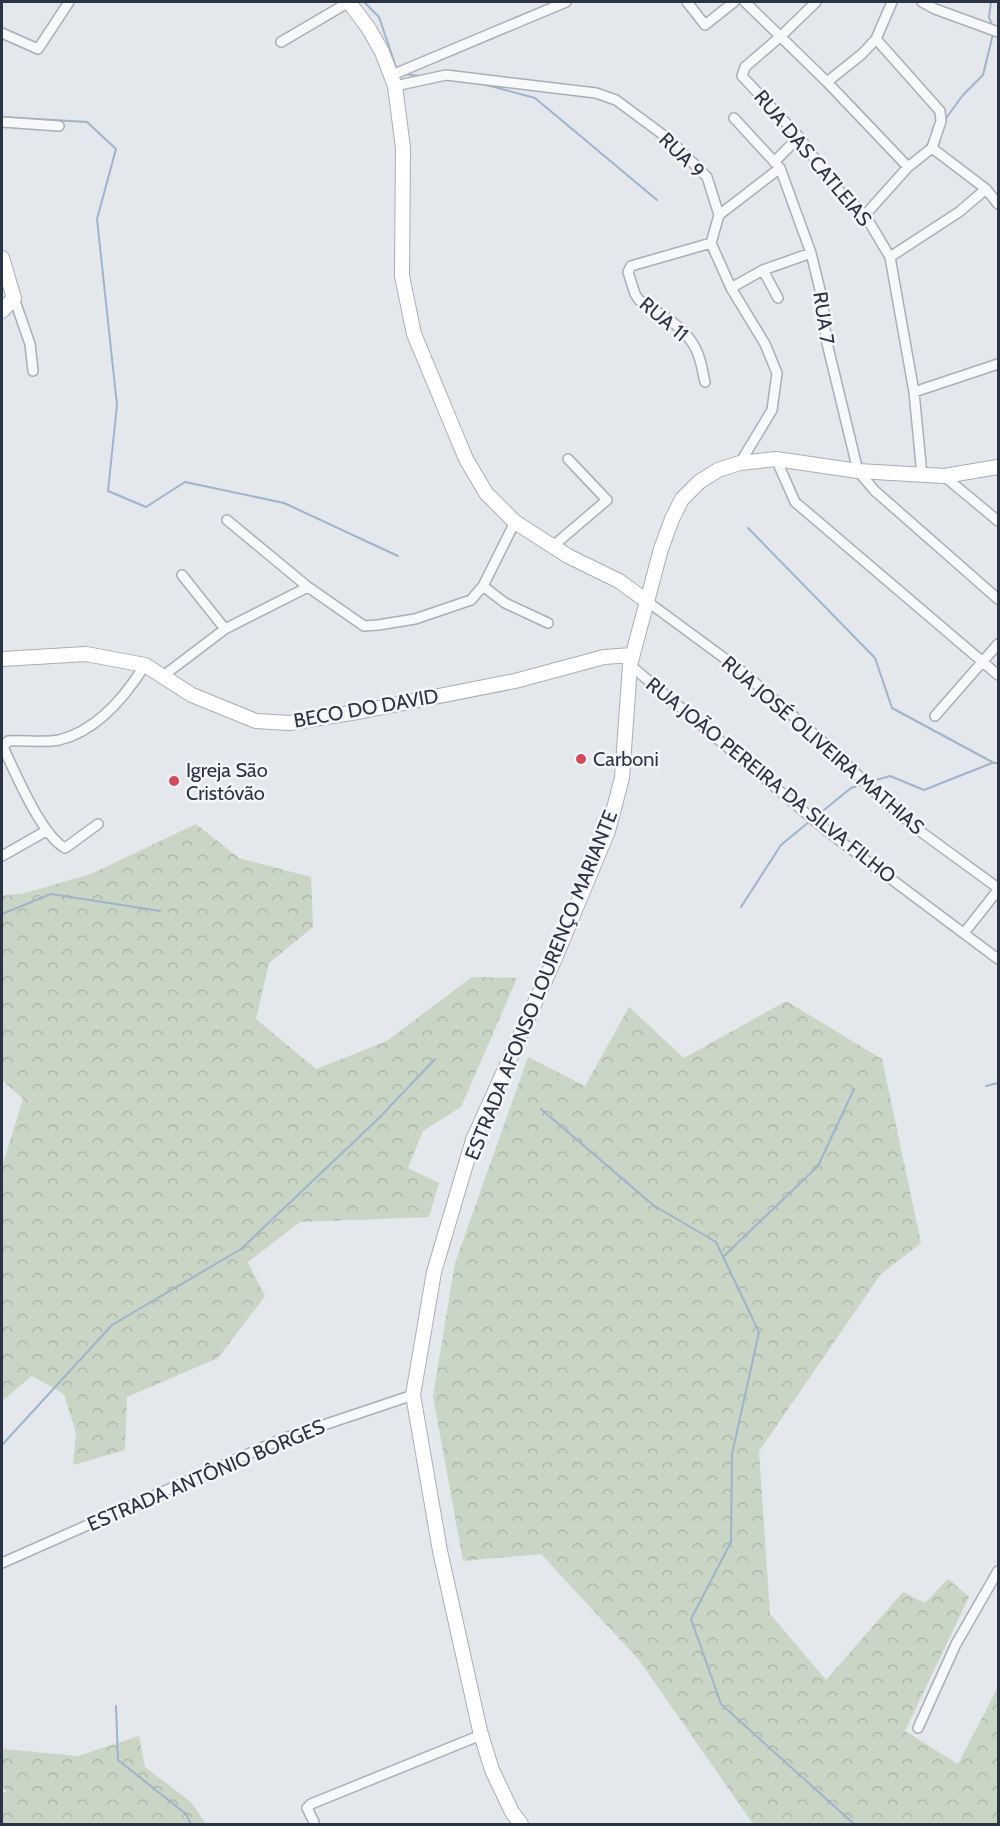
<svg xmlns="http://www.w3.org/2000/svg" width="1000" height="1826" font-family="Cabin,sans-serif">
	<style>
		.forest { fill: url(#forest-crowns) }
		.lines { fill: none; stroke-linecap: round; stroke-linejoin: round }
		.stream { stroke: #9fb4cc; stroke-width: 2 }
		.street-casing { stroke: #a9aeb7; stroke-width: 12 }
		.secondary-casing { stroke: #a9aeb7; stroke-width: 16 }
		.street { stroke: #f7f8fa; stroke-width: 9 }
		.secondary { stroke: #fff; stroke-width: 14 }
		.poi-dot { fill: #d1495b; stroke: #f4f6f9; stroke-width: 2 }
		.labels { text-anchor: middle; stroke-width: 5; stroke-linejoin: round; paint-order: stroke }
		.street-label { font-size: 20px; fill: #2b3445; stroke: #f4f6f9 }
		.poi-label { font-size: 20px; fill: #2b3445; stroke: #f4f6f9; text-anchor: start }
	</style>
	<defs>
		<pattern id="forest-crowns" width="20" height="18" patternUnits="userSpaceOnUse" patternTransform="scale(1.5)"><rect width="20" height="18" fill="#c9d6c5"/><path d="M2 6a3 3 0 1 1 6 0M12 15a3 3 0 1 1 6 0" fill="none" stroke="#adb8ab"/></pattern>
	</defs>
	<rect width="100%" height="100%" fill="#e4e7ec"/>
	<path class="forest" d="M 196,824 L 239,858 L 311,877 L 313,927 L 269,963 L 256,1019 L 316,1069 L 387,1041 L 472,977 L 517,978 L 461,1107 L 423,1131 L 408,1168 L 439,1183 L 429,1217 L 300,1222 L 248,1262 L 265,1296 L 218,1358 L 127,1397 L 125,1450 L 73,1465 L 76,1433 L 64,1394 L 32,1376 L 2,1401 L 2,1167 L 23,1099 L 2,1080 L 2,896 L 25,893 L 91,874 Z
		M 786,1001 L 882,1059 L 921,1243 L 881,1274 L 759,1451 L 770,1614 L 826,1680 L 903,1592 L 925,1603 L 948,1579 L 969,1597 L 905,1731 L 958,1764 L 998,1687 L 998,1824 L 753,1824 L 639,1660 L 541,1554 L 463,1561 L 433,1396 L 455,1263 L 528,1057 L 585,1086 L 629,1007 L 684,1058 Z
		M 139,1736 L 145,1767 L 191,1802 L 206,1824 L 2,1824 L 2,1793 L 7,1792 L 2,1786 L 2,1752 L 4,1749 L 78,1756 Z"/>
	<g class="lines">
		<path class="stream" d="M 364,2 L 379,17 L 397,70
			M 991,2 L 989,17 L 992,25
			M 403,74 L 421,76
			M 483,84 L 535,98 L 657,200
			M 2,117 L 87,122 L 116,149 L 97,219 L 117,405 L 108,491 L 146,507 L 185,482 L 284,503 L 398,556
			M 944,121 L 963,95 L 983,75 L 993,34
			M 923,150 L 931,140
			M 748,528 L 875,658 L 892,708 L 994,763 L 998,763
			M 869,782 L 890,776 L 924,790 L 992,763
			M 814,818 L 851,788 L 863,784
			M 741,907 L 781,845 L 810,821
			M 2,914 L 51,894 L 160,911
			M 986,1086 L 998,1083
			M 541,1109 L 653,1205 L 716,1242 L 759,1332 L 732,1454 L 731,1542 L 691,1619 L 721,1704 L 854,1824
			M 723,1257 L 818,1166 L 854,1089
			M 2,1445 L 112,1325 L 241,1249 L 379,1118 L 435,1059
			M 116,1706 L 118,1760 L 186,1814 L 191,1824"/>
		<defs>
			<path id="street" d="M 687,2 L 705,25 L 734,2
				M 745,2 L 827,82 L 908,167
				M 816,2 L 781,36 L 745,67 L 742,76 L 799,137 L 836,188 L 865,215 L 890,257 L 914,392 L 922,475
				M 922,2 L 935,9 L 998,32
				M 2,33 L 38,49 L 69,2
				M 876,39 L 940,111 L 941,121 L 932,148
				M 281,42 L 349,2
				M 392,75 L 566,2
				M 827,82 L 862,54 L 876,39 L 892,2
				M 395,86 L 446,75 L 596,93 L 616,100 L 670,140 L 707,177 L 719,215 L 711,243 L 731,288 L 765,344 L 777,373 L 772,410 L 740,463
				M 734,118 L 780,168 L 811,253 L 823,302 L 826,339 L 858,471 L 875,491 L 998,599
				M 2,122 L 59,126
				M 774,162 L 799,137
				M 719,215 L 780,168
				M 865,215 L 908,167 L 932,148 L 986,189 L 998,204
				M 890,257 L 959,212 L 986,189
				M 731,288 L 763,270
				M 14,298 L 30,344 L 33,371
				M 778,298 L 763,270 L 811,253
				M 705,382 C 702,369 700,353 691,341 C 679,323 656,312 639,300 L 635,294 L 628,272 L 631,266 L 711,243
				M 914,392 L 998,364
				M 776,459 L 795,502 L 998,675
				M 944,476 L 998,521
				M 227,520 L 308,587 L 364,626 L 378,625 L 415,619 L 471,600 L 483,586 L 515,522
				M 553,546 L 607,500 L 568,459
				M 182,575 L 225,629
				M 483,586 L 505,603 L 548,623
				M 648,602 L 739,669 L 830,748 L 882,799 L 924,834 L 998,888
				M 630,665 L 827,831 L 998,959
				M 163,676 L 225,629 L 308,587
				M 935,716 L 998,644
				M 98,824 L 68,846 L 65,848 C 41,835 15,772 3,747 L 8,741 C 24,740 44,743 59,740 C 97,731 125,697 145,665
				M 2,856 L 46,831
				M 964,933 L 998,890
				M 2,1563 L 282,1439 L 413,1395
				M 918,1728 L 956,1644 L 998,1571
				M 314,1822 L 307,1808 L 311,1804 L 481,1735"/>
			<path id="secondary" d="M 349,2 L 369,29 L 382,52 L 395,86 L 403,148 L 402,276 L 414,334 L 466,459 L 486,493 L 515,522 L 568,556 L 619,581 L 648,602
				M 2,258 L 14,298 L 2,311
				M 2,659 L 86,654 L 145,665 L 192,695 L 256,721 L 289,723 L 363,711 L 515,681 L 604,657 L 632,655
				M 521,1824 L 512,1812 L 492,1770 L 480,1731 L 440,1551 L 413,1395 L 434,1272 L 473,1140 L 556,956 L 608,831 L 622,778 L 630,665 L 661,549 L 672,519 L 682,499 L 699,482 L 718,470 L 740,463 L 776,459 L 858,471 L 944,476 L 998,467"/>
		</defs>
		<use href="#street" class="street-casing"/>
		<use href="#secondary" class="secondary-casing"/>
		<use href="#street" class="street"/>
		<use href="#secondary" class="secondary"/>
	</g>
	<g class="poi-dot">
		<circle cx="581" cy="759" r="6"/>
		<circle cx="174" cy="781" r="6"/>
	</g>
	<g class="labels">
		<g class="street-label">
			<text transform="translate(682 155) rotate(45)" y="7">RUA 9</text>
			<text transform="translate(813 158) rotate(50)" y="7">RUA DAS CATLEIAS</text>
			<text transform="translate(824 318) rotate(82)" y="7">RUA 7</text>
			<text transform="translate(664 319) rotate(40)" y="7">RUA 11</text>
			<text transform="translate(366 708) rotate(-10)" y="7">BECO DO DAVID</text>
			<text transform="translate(823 745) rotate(41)" y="7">RUA JOSÉ OLIVEIRA MATHIAS</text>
			<text transform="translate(771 780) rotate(39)" y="7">RUA JOÃO PEREIRA DA SILVA FILHO</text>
			<text transform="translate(541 985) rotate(-68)" y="7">ESTRADA AFONSO LOURENÇO MARIANTE</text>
			<text transform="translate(206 1475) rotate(-23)" y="7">ESTRADA ANTÔNIO BORGES</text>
		</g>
		<g class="poi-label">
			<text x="593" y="766">Carboni</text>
			<text x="186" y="777">Igreja São<tspan x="186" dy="23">Cristóvão</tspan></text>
		</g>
	</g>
	<rect width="1000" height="1826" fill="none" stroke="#2b3445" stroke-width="6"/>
</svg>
